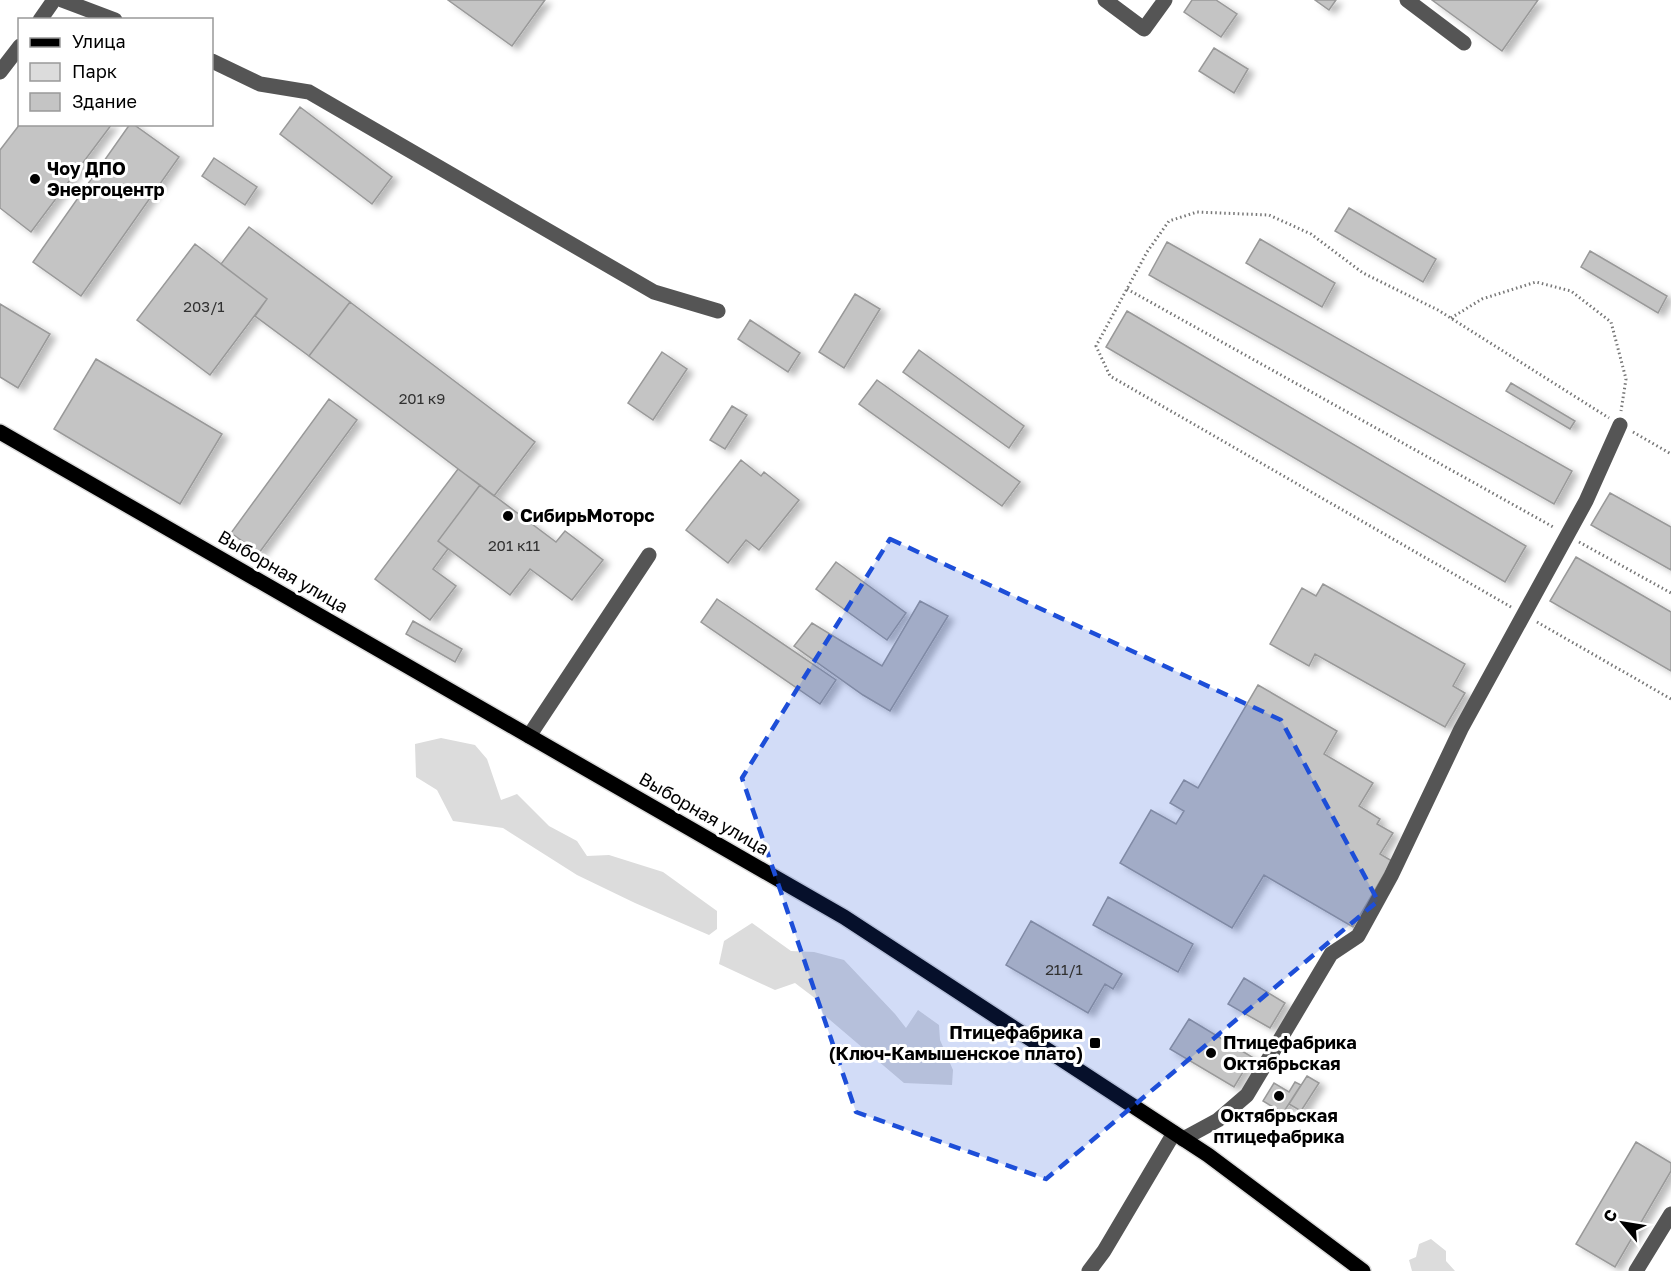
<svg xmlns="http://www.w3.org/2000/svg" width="1671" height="1271" font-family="'Golos Text',sans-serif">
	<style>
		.green { fill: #dcdcdc }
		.building { fill: #c4c4c4; stroke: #999; stroke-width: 1.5; filter: url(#shadow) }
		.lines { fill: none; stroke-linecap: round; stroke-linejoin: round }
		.major-casing { stroke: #dbdbdb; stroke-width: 18 }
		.path { stroke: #777; stroke-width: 3; stroke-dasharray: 1.5 3; stroke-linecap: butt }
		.minor { stroke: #555; stroke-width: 15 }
		.major { stroke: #000; stroke-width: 15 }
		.marked { fill: #1d4ed8; fill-opacity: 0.2; stroke: #1d4ed8; stroke-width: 4.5; stroke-dasharray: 12 8; stroke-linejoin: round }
		.poi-dot { fill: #000; stroke: #fff; stroke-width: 2 }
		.labels { text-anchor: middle; stroke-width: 6; stroke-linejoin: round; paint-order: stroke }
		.number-label { font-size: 15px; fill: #313131 }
		.poi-label { font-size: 18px; font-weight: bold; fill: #000; stroke: #fff; text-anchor: start }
		.street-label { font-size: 18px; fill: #000; stroke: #fff }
	</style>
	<defs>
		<filter id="shadow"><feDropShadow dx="6" dy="4" stdDeviation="3" flood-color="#0004"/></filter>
	</defs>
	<rect width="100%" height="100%" fill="#fff"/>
	<path class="green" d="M 441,738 L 475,745 L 487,759 L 501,800 L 517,794 L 549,826 L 577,841 L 587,856 L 609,855 L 663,872 L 717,911 L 717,929 L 709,935 L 635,903 L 577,875 L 503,828 L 453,821 L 437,790 L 416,777 L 415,744 Z
		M 752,923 L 791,951 L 814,952 L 844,960 L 895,1014 L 906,1028 L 918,1010 L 939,1025 L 940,1040 L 953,1070 L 952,1085 L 904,1083 L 823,1014 L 820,1002 L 795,983 L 775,990 L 719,964 L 724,941 Z
		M 1431,1239 L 1446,1251 L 1446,1261 L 1455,1271 L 1412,1271 L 1409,1260 L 1416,1257 L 1419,1244 Z"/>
	<path class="building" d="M 448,0 L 545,0 L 512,46 Z
		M 1192,0 L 1216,0 L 1237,14 L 1221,37 L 1184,12 Z
		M 1315,0 L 1336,0 L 1329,10 Z
		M 1432,0 L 1538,0 L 1502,51 Z
		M 1214,48 L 1248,69 L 1234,93 L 1199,71 Z
		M 300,107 L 392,177 L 372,204 L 280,134 Z
		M 20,124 L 112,124 L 31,232 L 0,208 L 0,150 Z
		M 130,124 L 133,124 L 179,157 L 81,296 L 33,262 Z
		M 214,158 L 257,187 L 245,205 L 202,176 Z
		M 1349,208 L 1436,259 L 1423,282 L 1335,231 Z
		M 249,227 L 350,302 L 309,356 L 255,316 L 267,299 L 221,264 Z
		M 1260,239 L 1335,283 L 1322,307 L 1246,263 Z
		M 1167,242 L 1572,471 L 1554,504 L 1149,275 Z
		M 195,244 L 267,299 L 210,375 L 137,320 Z
		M 1590,251 L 1667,296 L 1658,313 L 1581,267 Z
		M 855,294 L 880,309 L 844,368 L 819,352 Z
		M 350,302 L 535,442 L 494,496 L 309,356 Z
		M 0,304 L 50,334 L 18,388 L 0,377 Z
		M 1127,311 L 1526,546 L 1505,582 L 1106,347 Z
		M 750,320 L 800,353 L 788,372 L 738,339 Z
		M 919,350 L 1024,426 L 1009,448 L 903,372 Z
		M 662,352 L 687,369 L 653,420 L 628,403 Z
		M 96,359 L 222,434 L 180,504 L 54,429 Z
		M 877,380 L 1020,482 L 1002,506 L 859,404 Z
		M 1511,383 L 1575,421 L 1570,429 L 1506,391 Z
		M 329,399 L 357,420 L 259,553 L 231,533 Z
		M 732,406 L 747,415 L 725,449 L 710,440 Z
		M 741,460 L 761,476 L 764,472 L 799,500 L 759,550 L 746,540 L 728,563 L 686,530 Z
		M 458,469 L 480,485 L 438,541 L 448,549 L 433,569 L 456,586 L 430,620 L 375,579 Z
		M 480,485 L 556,542 L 565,531 L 603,560 L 572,600 L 530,569 L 510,595 L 438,541 Z
		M 1610,493 L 1671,527 L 1671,570 L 1591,525 Z
		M 1576,557 L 1671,612 L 1671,671 L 1550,601 Z
		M 836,562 L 906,613 L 887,640 L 816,589 Z
		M 1323,584 L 1465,664 L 1453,686 L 1465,693 L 1445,727 L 1315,654 L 1309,666 L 1270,644 L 1302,588 L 1316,596 Z
		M 717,599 L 836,680 L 820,704 L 701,622 Z
		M 920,601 L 948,616 L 890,711 L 863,695 L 794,646 L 812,623 L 882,666 Z
		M 413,621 L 462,649 L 455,662 L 406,634 Z
		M 1258,685 L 1337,731 L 1324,754 L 1373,783 L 1359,806 L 1380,819 L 1377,824 L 1393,833 L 1380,854 L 1392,861 L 1353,927 L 1264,875 L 1232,928 L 1120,863 L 1151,810 L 1176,824 L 1184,811 L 1170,803 L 1184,780 L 1198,788 Z
		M 1108,897 L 1193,944 L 1178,972 L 1093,925 Z
		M 1031,921 L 1122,974 L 1113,989 L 1105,984 L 1088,1013 L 1006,965 Z
		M 1244,978 L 1285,1003 L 1270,1028 L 1228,1004 Z
		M 1189,1019 L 1252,1057 L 1234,1087 L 1170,1049 Z
		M 1307,1076 L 1319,1083 L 1301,1111 L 1289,1104 Z
		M 1295,1082 L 1301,1085 L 1283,1113 L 1263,1101 L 1274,1083 L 1289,1092 Z
		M 1636,1142 L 1671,1163 L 1671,1171 L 1615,1267 L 1576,1244 Z"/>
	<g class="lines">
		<defs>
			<path id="major" d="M 0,432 L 844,917 L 1208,1155 L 1363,1271"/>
		</defs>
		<use href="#major" class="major-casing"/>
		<path class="path" d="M 1127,289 L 1555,528
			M 1451,318 L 1482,299 L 1536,282 L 1571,291 L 1611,322 L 1626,379 L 1621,411
			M 1633,432 L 1671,454
			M 1579,542 L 1671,593
			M 1511,607 L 1110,376 L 1096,346 L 1147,252 L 1169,221 L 1197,212 L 1269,215 L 1311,234 L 1363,273 L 1438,310 L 1609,418
			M 1537,622 L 1671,699"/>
		<path class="minor" d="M 62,0 L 115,20
			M 1105,0 L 1144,29 L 1165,0
			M 1407,0 L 1464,43
			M 40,20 L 54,0
			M 212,61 L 260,84 L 309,92 L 654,292 L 718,311
			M 0,72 L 20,46
			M 529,736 L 649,555
			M 1183,1139 L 1218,1120 L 1247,1095 L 1331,954 L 1358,936 L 1391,876 L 1461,729 L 1586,501 L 1620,425
			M 1089,1271 L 1104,1251 L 1174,1133
			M 1636,1271 L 1671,1214"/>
		<use href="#major" class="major"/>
	</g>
	<path class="marked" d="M 890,539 L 1281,720 L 1378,901 L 1046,1179 L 856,1112 L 742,778 Z"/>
	<g class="poi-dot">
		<circle cx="35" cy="179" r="6"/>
		<circle cx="508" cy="516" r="6"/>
		<rect x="1089" y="1037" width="12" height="12" rx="3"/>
		<circle cx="1211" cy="1053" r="6"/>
		<circle cx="1279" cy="1096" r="6"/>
	</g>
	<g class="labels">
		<g class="number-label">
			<text x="204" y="312">203/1</text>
			<text x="422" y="404">201 к9</text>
			<text x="514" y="551">201 к11</text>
			<text x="1064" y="975">211/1</text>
		</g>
		<g class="poi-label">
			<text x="47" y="175">Чоу ДПО<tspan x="47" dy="21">Энергоцентр</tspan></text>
			<text x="520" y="522">СибирьМоторс</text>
			<text x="1083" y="1039" text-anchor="end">Птицефабрика<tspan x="1083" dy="21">(Ключ-Камышенское плато)</tspan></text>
			<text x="1223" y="1049">Птицефабрика<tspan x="1223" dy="21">Октябрьская</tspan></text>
			<text x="1279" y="1122" text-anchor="middle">Октябрьская<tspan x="1279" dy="21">птицефабрика</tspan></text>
		</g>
		<g class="street-label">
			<text transform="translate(283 572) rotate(30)" y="6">Выборная улица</text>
			<text transform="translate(704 814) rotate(30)" y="6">Выборная улица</text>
		</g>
	</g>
	<rect x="18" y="18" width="195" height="108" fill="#ffffff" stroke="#999999" stroke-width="1.5"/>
	<rect x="30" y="38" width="30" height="9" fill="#000000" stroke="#999999" stroke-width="1.5"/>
	<text x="72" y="48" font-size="18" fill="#000000">Улица</text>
	<rect x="30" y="63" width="30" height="18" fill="#dcdcdc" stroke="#999999" stroke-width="1.5"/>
	<text x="72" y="78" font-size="18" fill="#000000">Парк</text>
	<rect x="30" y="93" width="30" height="18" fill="#c4c4c4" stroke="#999999" stroke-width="1.5"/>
	<text x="72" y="108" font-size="18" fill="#000000">Здание</text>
	<g transform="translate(1623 1223) rotate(300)" stroke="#ffffff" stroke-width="4.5" paint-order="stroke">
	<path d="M0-4.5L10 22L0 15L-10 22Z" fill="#000000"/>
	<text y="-9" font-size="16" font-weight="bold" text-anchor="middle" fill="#000000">С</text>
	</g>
</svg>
